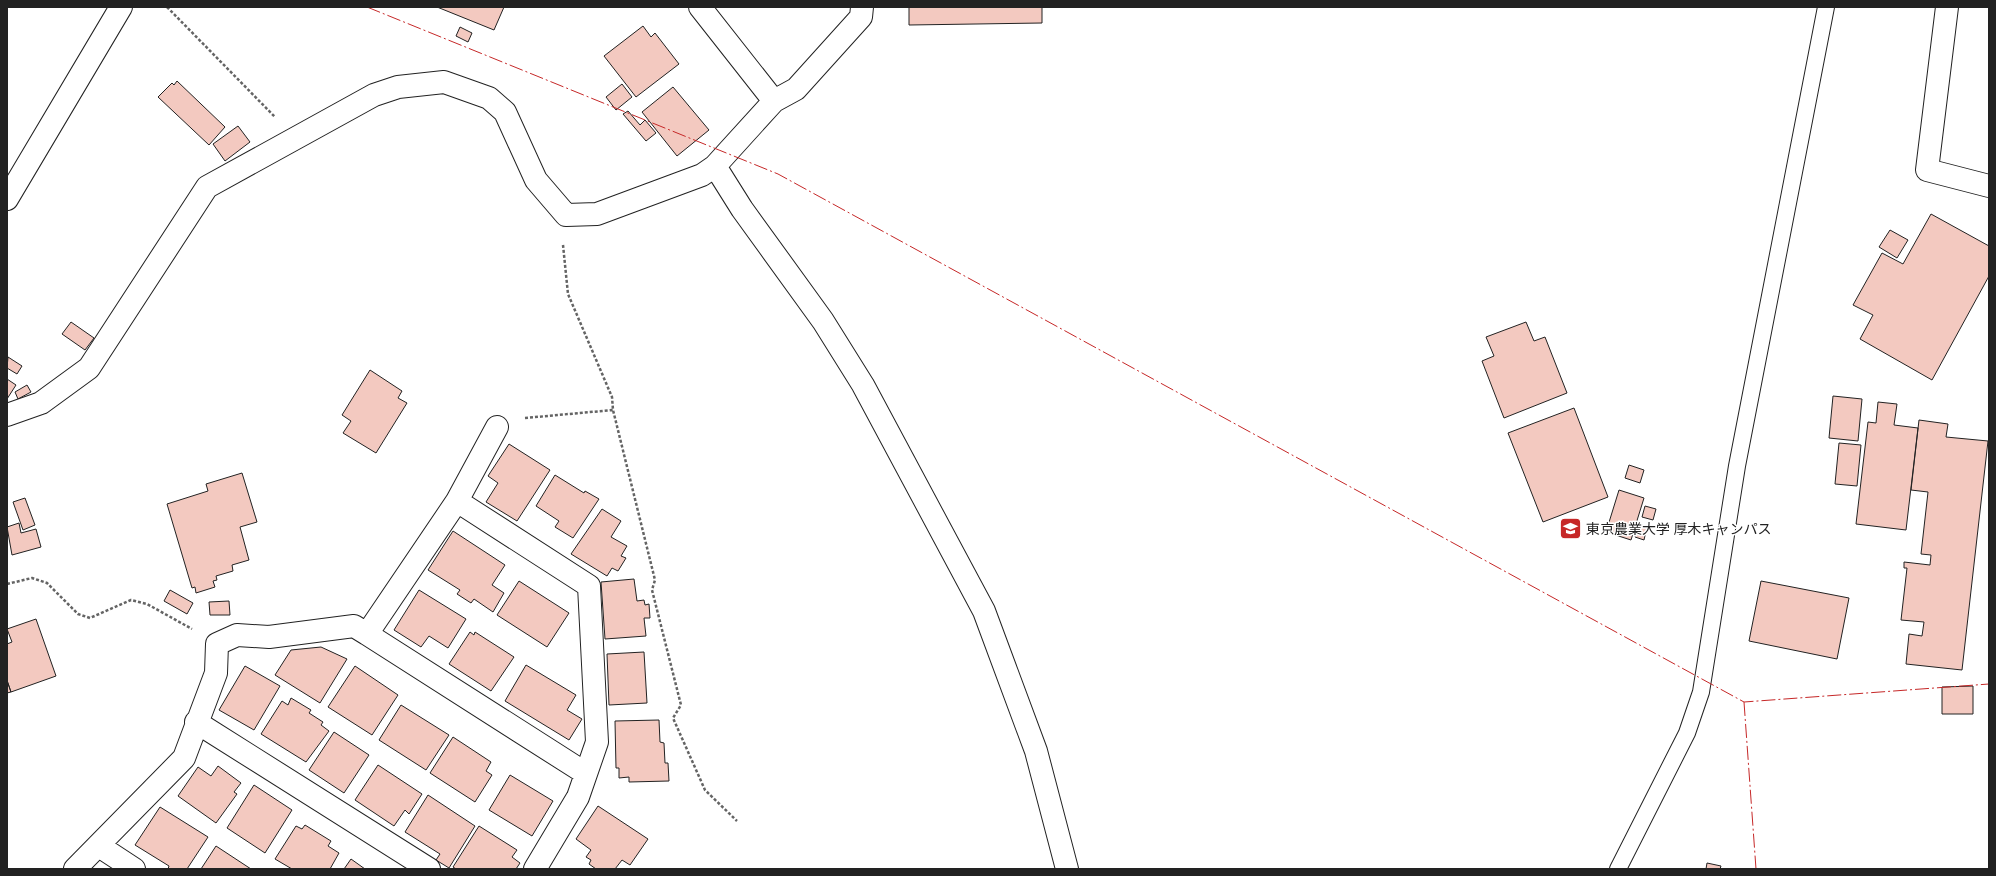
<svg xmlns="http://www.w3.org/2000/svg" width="1996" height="876" font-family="'Nunito Sans','Noto Sans JP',sans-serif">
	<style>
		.building { fill: #f3c9c0; stroke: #222 }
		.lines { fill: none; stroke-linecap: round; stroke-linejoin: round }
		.lane-casing { stroke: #222; stroke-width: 18 }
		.street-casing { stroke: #222; stroke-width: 24 }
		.secondary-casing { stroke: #222; stroke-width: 24 }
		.path { stroke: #646464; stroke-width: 2.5; stroke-dasharray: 3 2; stroke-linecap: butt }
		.lane { stroke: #fff; stroke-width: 16 }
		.street { stroke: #fff; stroke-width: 22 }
		.secondary { stroke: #fff; stroke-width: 22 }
		.power { stroke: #c62828; stroke-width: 1; stroke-dasharray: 14 3 2 3; stroke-linecap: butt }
		.labels { text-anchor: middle; stroke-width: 3; stroke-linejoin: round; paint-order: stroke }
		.poi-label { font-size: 14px; fill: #222; stroke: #fff; text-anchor: start }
	</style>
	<rect width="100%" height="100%" fill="#fff"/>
	<path class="building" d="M 437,7 L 504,7 L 494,30 Z
		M 909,7 L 1042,7 L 1042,23 L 909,25 Z
		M 643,26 L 651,37 L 655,33 L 679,64 L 636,97 L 604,56 Z
		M 460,27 L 472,33 L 468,42 L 456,36 Z
		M 177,81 L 225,127 L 209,145 L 158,97 L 172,83 L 174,85 Z
		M 622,84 L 632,97 L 616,110 L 606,97 Z
		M 673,87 L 709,130 L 677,156 L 642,112 Z
		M 628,111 L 640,125 L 645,120 L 656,133 L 646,141 L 623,114 Z
		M 238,126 L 250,142 L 225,161 L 213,144 Z
		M 1931,214 L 1989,246 L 1989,276 L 1932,380 L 1860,339 L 1873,315 L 1853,305 L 1882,253 L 1903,264 Z
		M 1890,230 L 1908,240 L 1897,258 L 1879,247 Z
		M 71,322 L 94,338 L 85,350 L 62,334 Z
		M 1526,322 L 1534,341 L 1545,337 L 1567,393 L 1504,418 L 1482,361 L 1494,356 L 1486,337 Z
		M 8,357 L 22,366 L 17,374 L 7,368 Z
		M 370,370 L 402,391 L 398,398 L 407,403 L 376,453 L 343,433 L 351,421 L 342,415 Z
		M 7,379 L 16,385 L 7,399 Z
		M 27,385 L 31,392 L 18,399 L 15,392 Z
		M 1833,396 L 1862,399 L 1858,441 L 1829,438 Z
		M 1878,402 L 1897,404 L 1894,425 L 1918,428 L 1906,530 L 1856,524 L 1868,422 L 1876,423 Z
		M 1574,408 L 1608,497 L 1543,522 L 1508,433 Z
		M 1919,420 L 1948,424 L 1946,437 L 1988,441 L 1962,670 L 1906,664 L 1909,634 L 1922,636 L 1924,622 L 1901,620 L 1907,568 L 1904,568 L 1904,562 L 1930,565 L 1931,555 L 1921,554 L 1928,492 L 1911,490 Z
		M 1839,443 L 1861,445 L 1857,486 L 1835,484 Z
		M 509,444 L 550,470 L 517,521 L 486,502 L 498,483 L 488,476 Z
		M 1629,465 L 1644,470 L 1640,483 L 1625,478 Z
		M 242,473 L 257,522 L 240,527 L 249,560 L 232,565 L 233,571 L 216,576 L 217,580 L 213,581 L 215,587 L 196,593 L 195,587 L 192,588 L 167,504 L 208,491 L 206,484 Z
		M 555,475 L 584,493 L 585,491 L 599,499 L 573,538 L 555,527 L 559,521 L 536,506 Z
		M 1619,490 L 1644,498 L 1631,540 L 1606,532 Z
		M 25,498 L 35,525 L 23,530 L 13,502 Z
		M 1645,506 L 1656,509 L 1653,520 L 1642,517 Z
		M 602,509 L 621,521 L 611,537 L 627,546 L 621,556 L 626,558 L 618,571 L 612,568 L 607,576 L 571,554 Z
		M 19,523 L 21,533 L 36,529 L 41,547 L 12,555 L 7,527 Z
		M 1639,524 L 1647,527 L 1644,540 L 1635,537 Z
		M 453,531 L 505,565 L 492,585 L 504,593 L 493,612 L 474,599 L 471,603 L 457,594 L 460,590 L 428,570 Z
		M 634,579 L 637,601 L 644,600 L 645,605 L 649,604 L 650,618 L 644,618 L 646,636 L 605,639 L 601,582 Z
		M 519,581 L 569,613 L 547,647 L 497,615 Z
		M 1761,581 L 1849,598 L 1837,659 L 1749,641 Z
		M 170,590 L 193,603 L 187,614 L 164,601 Z
		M 419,590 L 466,619 L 448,648 L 429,636 L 421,647 L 394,630 Z
		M 229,601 L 230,615 L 210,615 L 209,602 Z
		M 36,619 L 56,676 L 11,692 L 7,680 L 7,644 L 12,642 L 7,629 Z
		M 470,632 L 474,635 L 475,632 L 514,657 L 491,691 L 449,664 Z
		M 321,647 L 347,659 L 320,703 L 275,675 L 291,650 Z
		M 644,652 L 647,703 L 609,705 L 607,654 Z
		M 526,665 L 576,695 L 567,710 L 582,719 L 569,740 L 505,701 Z
		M 245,666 L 280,686 L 254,730 L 219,710 Z
		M 355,666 L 398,695 L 372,735 L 328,707 Z
		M 7,681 L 11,692 L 7,693 Z
		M 1973,686 L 1973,714 L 1942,714 L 1942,687 Z
		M 291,698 L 311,710 L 309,713 L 323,722 L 321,725 L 329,731 L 306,762 L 261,734 L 282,701 L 288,705 Z
		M 401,705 L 449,735 L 426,770 L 379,740 Z
		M 659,720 L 660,742 L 664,743 L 665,763 L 668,763 L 669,781 L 629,782 L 629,777 L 619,778 L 619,768 L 616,768 L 615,721 Z
		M 334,732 L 369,755 L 344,793 L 309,770 Z
		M 453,737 L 491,762 L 486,771 L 492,775 L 475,802 L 430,773 Z
		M 378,765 L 422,794 L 409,814 L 405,810 L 394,826 L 355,800 Z
		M 218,766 L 241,783 L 234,792 L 237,794 L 216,823 L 178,796 L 198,767 L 211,776 Z
		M 510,775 L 553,801 L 532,836 L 489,810 Z
		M 254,785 L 292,810 L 265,853 L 227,828 Z
		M 428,795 L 475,826 L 449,868 L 436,860 L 440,854 L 405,832 Z
		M 598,806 L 648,839 L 630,865 L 622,860 L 615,869 L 596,869 L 589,864 L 591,860 L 586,857 L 591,850 L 576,839 Z
		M 160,807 L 208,837 L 187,869 L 168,869 L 169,866 L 135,845 Z
		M 305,825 L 331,841 L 328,846 L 339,853 L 330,869 L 292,869 L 275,859 L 296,826 L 302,829 Z
		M 479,826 L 517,850 L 512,857 L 520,863 L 516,869 L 456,869 L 453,867 Z
		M 216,846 L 251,869 L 201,869 Z
		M 351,859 L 365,869 L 344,869 Z
		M 1707,863 L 1721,866 L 1720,869 L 1706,869 Z"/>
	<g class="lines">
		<defs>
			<path id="lane" d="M 1618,869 L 1687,733 L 1701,692 L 1737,466 L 1826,7"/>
			<path id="street" d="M 700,7 L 774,101
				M 1947,7 L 1927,170 L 1989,186
				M 715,166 L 742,209 L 823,321 L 863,385 L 984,611 L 1036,751 L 1067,869
				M 7,415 L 41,403 L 89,368 L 207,187 L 374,95 L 398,87 L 444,82 L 489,98 L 505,112 L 536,180 L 566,215 L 597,214 L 702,175 L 715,166 L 774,101 L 796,89 L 861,17 L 862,7
				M 457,501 L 589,586 L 597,742 L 578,797 L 535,869
				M 367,634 L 585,773
				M 196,722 L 429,869
				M 99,846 L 134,869
				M 75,869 L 184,758 L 216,673 L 217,644 L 237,635 L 269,637 L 354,626 L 367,634 L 457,501 L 497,427"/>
			<path id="secondary" d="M 7,199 L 121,7"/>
		</defs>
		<use href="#lane" class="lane-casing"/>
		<use href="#street" class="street-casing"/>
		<use href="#secondary" class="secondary-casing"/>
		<path class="path" d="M 167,7 L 275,117
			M 563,245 L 568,294 L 612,397 L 613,410 L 655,580 L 652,590 L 681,705 L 673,718 L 705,790 L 737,821
			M 525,418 L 613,410
			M 7,584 L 32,578 L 47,583 L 78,614 L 90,618 L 131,600 L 147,604 L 192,629"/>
		<use href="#lane" class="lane"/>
		<use href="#street" class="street"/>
		<use href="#secondary" class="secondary"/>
		<path class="power" d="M 367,7 L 778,174 L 1744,702 L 1989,684
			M 1744,702 L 1756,869"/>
	</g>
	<defs>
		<symbol id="university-square" viewBox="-11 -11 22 22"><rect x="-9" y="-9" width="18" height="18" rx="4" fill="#c62828" stroke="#fff"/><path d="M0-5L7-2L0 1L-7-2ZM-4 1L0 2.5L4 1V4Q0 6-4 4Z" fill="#fff"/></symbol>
	</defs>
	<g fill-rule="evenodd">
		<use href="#university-square" x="1558" y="516" width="25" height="25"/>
	</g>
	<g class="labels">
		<g class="poi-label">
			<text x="1586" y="534">東京農業大学 厚木キャンパス</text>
		</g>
	</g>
	<rect width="1996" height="876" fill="none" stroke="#222222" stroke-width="16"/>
</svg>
